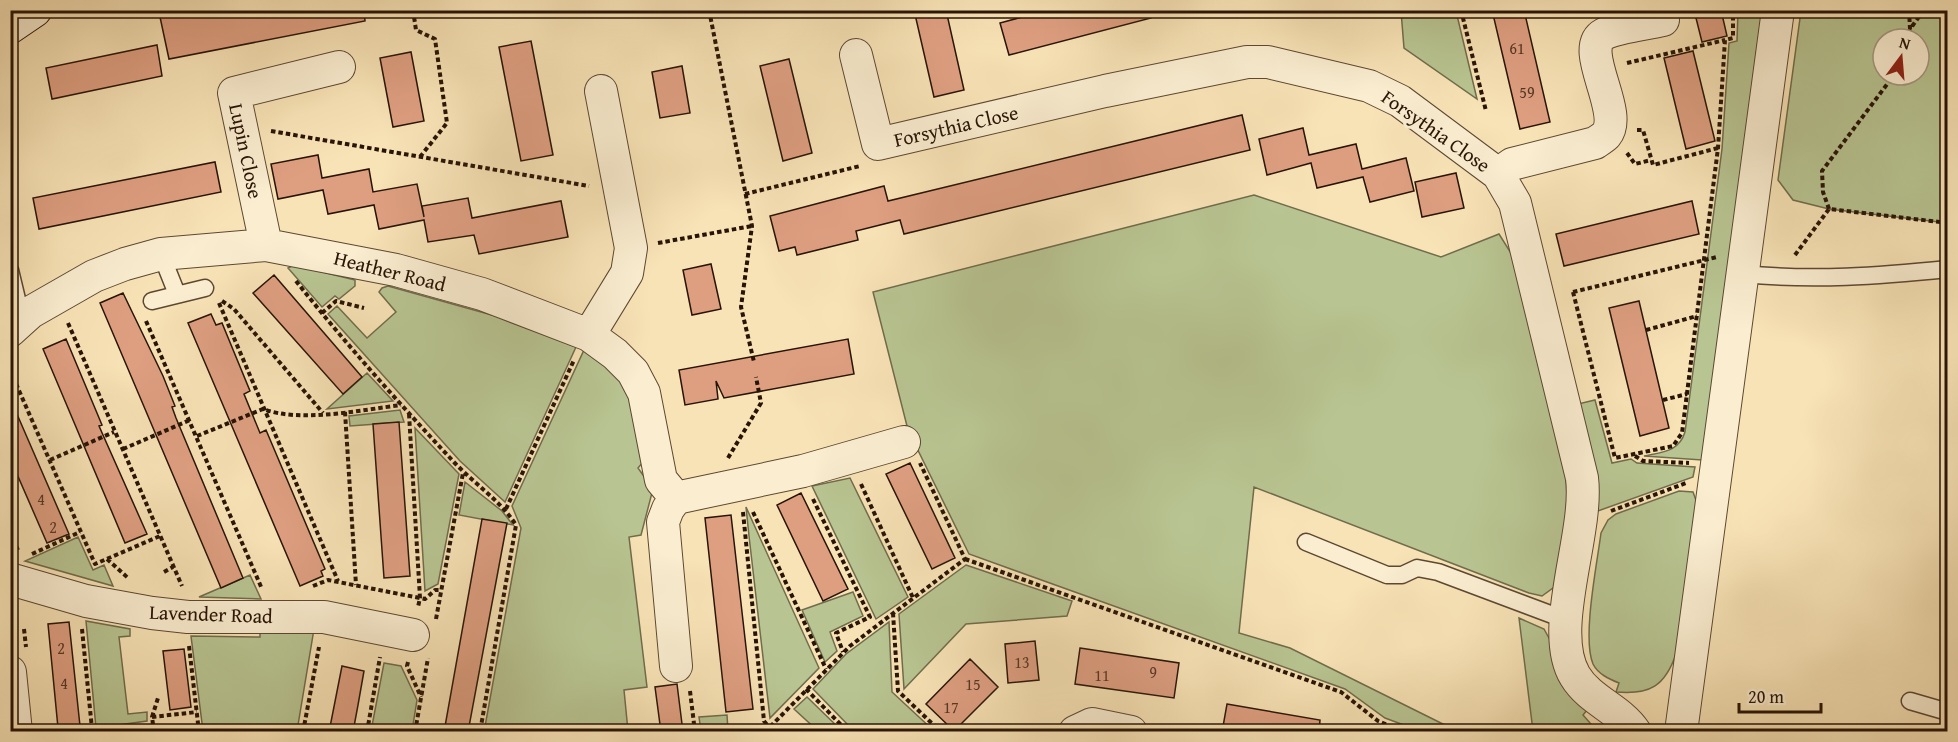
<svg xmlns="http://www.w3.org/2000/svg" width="1958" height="742" font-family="'Gentium Book Plus',serif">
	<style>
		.green { fill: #b8c592; stroke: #706c4c; stroke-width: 1.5; fill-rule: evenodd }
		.building { fill: #de9f81; stroke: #281406; stroke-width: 1.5 }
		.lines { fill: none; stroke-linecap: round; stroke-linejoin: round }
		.lane-casing { stroke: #5c4832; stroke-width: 19 }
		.street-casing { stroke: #5c4832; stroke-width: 34 }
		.secondary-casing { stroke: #281406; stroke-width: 35 }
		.path { stroke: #281406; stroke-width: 4; stroke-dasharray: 4.5 3; stroke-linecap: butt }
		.lane { stroke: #faedd0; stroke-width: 16 }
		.street { stroke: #faedd0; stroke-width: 32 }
		.secondary { stroke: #faedd0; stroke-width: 33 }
		.labels { text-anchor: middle; stroke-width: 6; stroke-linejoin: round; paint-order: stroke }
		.number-label { font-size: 16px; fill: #563725 }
		.street-label { font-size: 20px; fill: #281406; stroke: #faedd0 }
	</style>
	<rect width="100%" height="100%" fill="#f8e3b6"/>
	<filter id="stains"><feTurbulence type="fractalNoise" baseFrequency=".00333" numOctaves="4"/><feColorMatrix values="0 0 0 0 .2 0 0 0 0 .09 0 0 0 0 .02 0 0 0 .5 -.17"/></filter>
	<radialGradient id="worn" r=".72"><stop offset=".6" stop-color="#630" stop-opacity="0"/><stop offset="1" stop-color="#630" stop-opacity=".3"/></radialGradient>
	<path class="green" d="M 1401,11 L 1456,11 L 1477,99 L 1404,48 Z
		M 1738,11 L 1762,11 L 1702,460 L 1644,456 C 1662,452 1679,452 1685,432 L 1722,149 L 1729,43 L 1737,41 Z
		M 1801,11 L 1947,11 L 1947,223 L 1829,209 L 1793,200 L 1778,180 ZM 1883,39 L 1919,39 L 1919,75 L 1883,75 Z
		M 1254,195 L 1441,257 L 1499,234 L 1514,258 L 1566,477 L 1568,517 L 1557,585 L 1542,596 L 1529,593 L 1254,487 L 1239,633 L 1290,648 L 1457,731 L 1420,731 L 1385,718 L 1345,689 L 969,554 L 908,430 L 873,292 Z
		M 294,265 L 355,280 L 355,286 L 339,299 L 335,296 L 322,307 L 288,268 Z
		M 388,286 L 499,317 L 576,347 L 505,502 L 460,461 L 328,314 L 337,306 L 367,338 L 396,312 L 379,292 L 382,288 Z
		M 584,350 L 633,387 L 643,462 L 638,468 L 653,489 L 641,535 L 629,537 L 647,687 L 624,690 L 628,731 L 484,732 L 521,528 L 512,506 Z
		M 367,373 L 393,401 L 327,409 Z
		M 1595,400 L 1612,463 L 1631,459 L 1637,463 L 1695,467 L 1693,477 L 1595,512 L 1578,404 Z
		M 400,410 L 404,422 L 350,426 L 349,416 Z
		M 415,428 L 459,474 L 438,584 L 425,591 Z
		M 850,478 L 908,597 L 876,619 L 812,486 Z
		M 465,482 L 502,511 L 513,525 L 459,515 Z
		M 1679,491 L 1693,492 L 1697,503 L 1676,654 C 1665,686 1650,695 1616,692 L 1619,683 C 1609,679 1598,674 1593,664 C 1582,638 1597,564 1601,533 L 1608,520 L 1616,514 Z
		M 746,507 L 819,668 L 770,718 L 749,536 Z
		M 78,537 L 93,570 L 104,565 L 113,586 L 25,561 Z
		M 966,565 L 1072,601 L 1067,616 L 966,624 L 904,689 L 899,614 Z
		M 250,575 L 261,599 L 199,597 Z
		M 853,592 L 863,616 L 830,632 L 837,651 L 825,662 L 802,610 Z
		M 1519,618 L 1544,629 L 1588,709 L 1583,715 L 1591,724 L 1593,731 L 1533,731 Z
		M 86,621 L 130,629 L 130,636 L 119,637 L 128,714 L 147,712 L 147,721 L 96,728 Z
		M 889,622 L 892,692 L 934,731 L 867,732 L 851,728 L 813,689 L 846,654 Z
		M 260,629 L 314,629 L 297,731 L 203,731 L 191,636 L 260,637 Z
		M 384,663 L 401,666 L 417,700 L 412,731 L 371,731 Z
		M 807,697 L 842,731 L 818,731 L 794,709 Z
		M 727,715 L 728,731 L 701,731 L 699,717 Z"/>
	<path class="building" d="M 190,10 L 364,10 L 365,21 L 169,59 L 160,17 Z
		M 914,10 L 946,10 L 964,90 L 934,97 Z
		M 1048,10 L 1150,10 L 1151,18 L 1009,55 L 1000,23 Z
		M 1492,10 L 1524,10 L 1550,122 L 1520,129 Z
		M 1694,10 L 1721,10 L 1727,36 L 1702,42 Z
		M 531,41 L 553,155 L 521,161 L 499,47 Z
		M 157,45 L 162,76 L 52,99 L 46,68 Z
		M 1693,51 L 1715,141 L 1686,149 L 1664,58 Z
		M 411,52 L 424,121 L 393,127 L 380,58 Z
		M 789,59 L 812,153 L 783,161 L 760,66 Z
		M 682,66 L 690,113 L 660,118 L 652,72 Z
		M 1242,115 L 1250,150 L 904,234 L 900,220 L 856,231 L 858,240 L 797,255 L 795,247 L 779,251 L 770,216 L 884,186 L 888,201 Z
		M 1303,128 L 1309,155 L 1356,144 L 1362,169 L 1406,158 L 1414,191 L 1370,202 L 1363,177 L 1317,188 L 1311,163 L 1267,175 L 1259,139 Z
		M 318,155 L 322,178 L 369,169 L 373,192 L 417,184 L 424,217 L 422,206 L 468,198 L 472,218 L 561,201 L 568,237 L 479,254 L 474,235 L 428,242 L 424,220 L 379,229 L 374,205 L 328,214 L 323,190 L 278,199 L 271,164 Z
		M 215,162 L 221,192 L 39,229 L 33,198 Z
		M 1456,173 L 1464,208 L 1422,217 L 1415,182 Z
		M 1692,201 L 1699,234 L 1564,266 L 1556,234 Z
		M 711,264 L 721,309 L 692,315 L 683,270 Z
		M 274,275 L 362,377 L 343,394 L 253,293 Z
		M 123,293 L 163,376 L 175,406 L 172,407 L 176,418 L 243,578 L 221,588 L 100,303 Z
		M 1639,301 L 1669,428 L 1640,436 L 1609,308 Z
		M 211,314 L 216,325 L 222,323 L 250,391 L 244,394 L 260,433 L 266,430 L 325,569 L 321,571 L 323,576 L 300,586 L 188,323 Z
		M 66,339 L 102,425 L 99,426 L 147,534 L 125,543 L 43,349 Z
		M 848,339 L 854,374 L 724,398 L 716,381 L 718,399 L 685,405 L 679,370 Z
		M 10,398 L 69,534 L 47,543 L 10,458 Z
		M 399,422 L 410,576 L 384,578 L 373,424 Z
		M 910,463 L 955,558 L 932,569 L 886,474 Z
		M 801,493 L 848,589 L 823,601 L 777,505 Z
		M 731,515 L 753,709 L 726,712 L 705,518 Z
		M 482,519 L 507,523 L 468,732 L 444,732 Z
		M 69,622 L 80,726 L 58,728 L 48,624 Z
		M 1035,641 L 1039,680 L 1008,683 L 1005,644 Z
		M 1080,648 L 1179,663 L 1174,698 L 1075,684 Z
		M 184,649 L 191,707 L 170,710 L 163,651 Z
		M 970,659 L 998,687 L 954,731 L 926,704 Z
		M 342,666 L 364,671 L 358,705 L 353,732 L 329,732 Z
		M 677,684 L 683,732 L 661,732 L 655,687 Z
		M 1227,704 L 1320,720 L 1319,732 L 1222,732 Z"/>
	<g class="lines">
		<defs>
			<path id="lane" d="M 161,254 L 177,294
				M 10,270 L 22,320
				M 1744,274 C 1813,281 1879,276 1948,269
				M 152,301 L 205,288
				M 1306,542 L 1387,575 L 1402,575 L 1417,568 L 1438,572 L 1566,620
				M 1910,701 L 1948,712"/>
			<path id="street" d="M 856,55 L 878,144 L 1105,91 L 1247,62 L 1268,62 L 1369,86 L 1400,101 L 1498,174 L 1515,203 L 1582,478 C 1589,534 1547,630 1575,676 C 1590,701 1620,709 1635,732
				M 1498,174 L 1512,164 L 1595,143 C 1598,141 1603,138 1606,135 C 1625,112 1577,49 1604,34 C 1618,27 1647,24 1663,20
				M 266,245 L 234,93 L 339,67
				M 10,331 L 31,312 L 94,276 L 125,264 L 161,254 L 266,245 L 396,270 L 482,294 L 589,335 L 615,354 L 633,372 L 644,393 L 661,480 L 676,498 L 803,471 L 904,442
				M 589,335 L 627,273 L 631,248 L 601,91
				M 676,498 L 668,509 L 663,522 L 676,666
				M 10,579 L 86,601 L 152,613 L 188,617 L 324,617 L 413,635
				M 10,672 L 16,732
				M 1075,732 L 1092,724 L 1131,732
				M 1681,732 L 1778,10"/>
			<path id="secondary" d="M 10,27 L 35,10"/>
		</defs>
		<use href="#lane" class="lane-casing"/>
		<use href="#street" class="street-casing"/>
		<use href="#secondary" class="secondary-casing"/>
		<path class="path" d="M 413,10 L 416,30 L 435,39 L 447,123 L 420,157
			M 709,10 L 752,226 L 741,307 L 754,362
			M 1461,10 L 1486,111
			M 1909,10 L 1910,29 L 1924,10
			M 1906,39 L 1910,29
			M 1627,63 L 1725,40
			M 1637,130 L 1643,130 L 1653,165 L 1718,148
			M 271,131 L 589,186
			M 1627,153 L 1635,164 L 1651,160
			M 745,194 L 860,166
			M 1829,209 L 1823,192 L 1822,171 L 1894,75
			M 658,243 L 752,226
			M 1795,255 L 1829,209 L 1948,223
			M 296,281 C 345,343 398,402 452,460 C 473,483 499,499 516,525 L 480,732
			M 1573,292 L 1615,458 L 1673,446 L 1682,433 L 1718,148 L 1725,40 L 1733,38 L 1733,10
			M 1573,292 L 1717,257
			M 222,301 L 234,309 L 323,413
			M 219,303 L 338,581
			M 322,313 L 336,301 L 364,308
			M 146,321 L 262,589
			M 68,323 L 182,586
			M 1646,330 L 1697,316
			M 10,370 L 95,564 L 160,536
			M 1663,400 L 1687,394
			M 345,412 L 356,585
			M 409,414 L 420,598 L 418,607
			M 197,436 L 263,409 C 300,423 361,410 401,405
			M 123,449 L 190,420
			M 1635,456 L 1643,461 L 1689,463
			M 728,458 L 761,403 L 756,377
			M 50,460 L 114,432
			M 861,484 L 913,598
			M 813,499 L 870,617 L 836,633 L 843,652
			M 506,509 L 574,360
			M 1611,511 L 1686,483
			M 743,512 L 764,721 L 769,727
			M 753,512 L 826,669
			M 10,533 L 18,550
			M 32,554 L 80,532
			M 107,559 L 128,578
			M 965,559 L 1341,692 L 1378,721 L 1404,732
			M 164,572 L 173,567
			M 313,586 L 328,580 L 425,599 L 435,590 L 441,590
			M 893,613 L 898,691 L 941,732
			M 436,619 L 463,473
			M 24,629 L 26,647
			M 82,629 L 92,729 L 87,732
			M 189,646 L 199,732
			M 408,662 L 407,666 L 421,697
			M 806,689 L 848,732
			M 690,691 L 695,732
			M 152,717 L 158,698
			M 75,732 L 87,730
			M 154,732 L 152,717 L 197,712
			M 303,732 L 319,647
			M 367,732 L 380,657
			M 415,732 L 428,658
			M 765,732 L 850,646 L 965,559 L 920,463"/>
		<use href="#lane" class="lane"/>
		<use href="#street" class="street"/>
		<use href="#secondary" class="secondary"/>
	</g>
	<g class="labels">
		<g class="number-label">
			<text x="1517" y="54">61</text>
			<text x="1527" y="98">59</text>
			<text x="41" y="505">4</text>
			<text x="53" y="533">2</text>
			<text x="61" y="654">2</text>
			<text x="1022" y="668">13</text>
			<text x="1153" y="678">9</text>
			<text x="1102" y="681">11</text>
			<text x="64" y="689">4</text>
			<text x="973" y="690">15</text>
			<text x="951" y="713">17</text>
		</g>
		<g class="street-label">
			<text transform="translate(956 126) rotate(-13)" y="7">Forsythia Close</text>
			<text transform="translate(1436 131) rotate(35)" y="7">Forsythia Close</text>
			<text transform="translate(246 151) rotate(78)" y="7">Lupin Close</text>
			<text transform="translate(390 271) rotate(14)" y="7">Heather Road</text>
			<text transform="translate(211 614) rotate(2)" y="7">Lavender Road</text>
		</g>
	</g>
	<rect width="1958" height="742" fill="none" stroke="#f8e3b6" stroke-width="36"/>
	<rect x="12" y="12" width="1934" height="718" fill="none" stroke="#281406" stroke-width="3"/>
	<rect x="18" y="18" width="1922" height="706" fill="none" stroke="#281406" stroke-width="1.5"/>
	<g transform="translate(1901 57) rotate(16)"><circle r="28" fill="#faedd0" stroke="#a6967f" stroke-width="1.5"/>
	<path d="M0-4.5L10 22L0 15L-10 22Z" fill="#8f2418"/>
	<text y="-9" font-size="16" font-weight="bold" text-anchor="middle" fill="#281406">N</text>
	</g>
	<path d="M1739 703v9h82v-9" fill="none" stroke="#281406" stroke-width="3"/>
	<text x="1748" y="703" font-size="18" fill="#281406" stroke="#faedd0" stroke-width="4.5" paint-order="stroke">20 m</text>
	<rect width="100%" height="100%" filter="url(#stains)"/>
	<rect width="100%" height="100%" fill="url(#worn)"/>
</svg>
